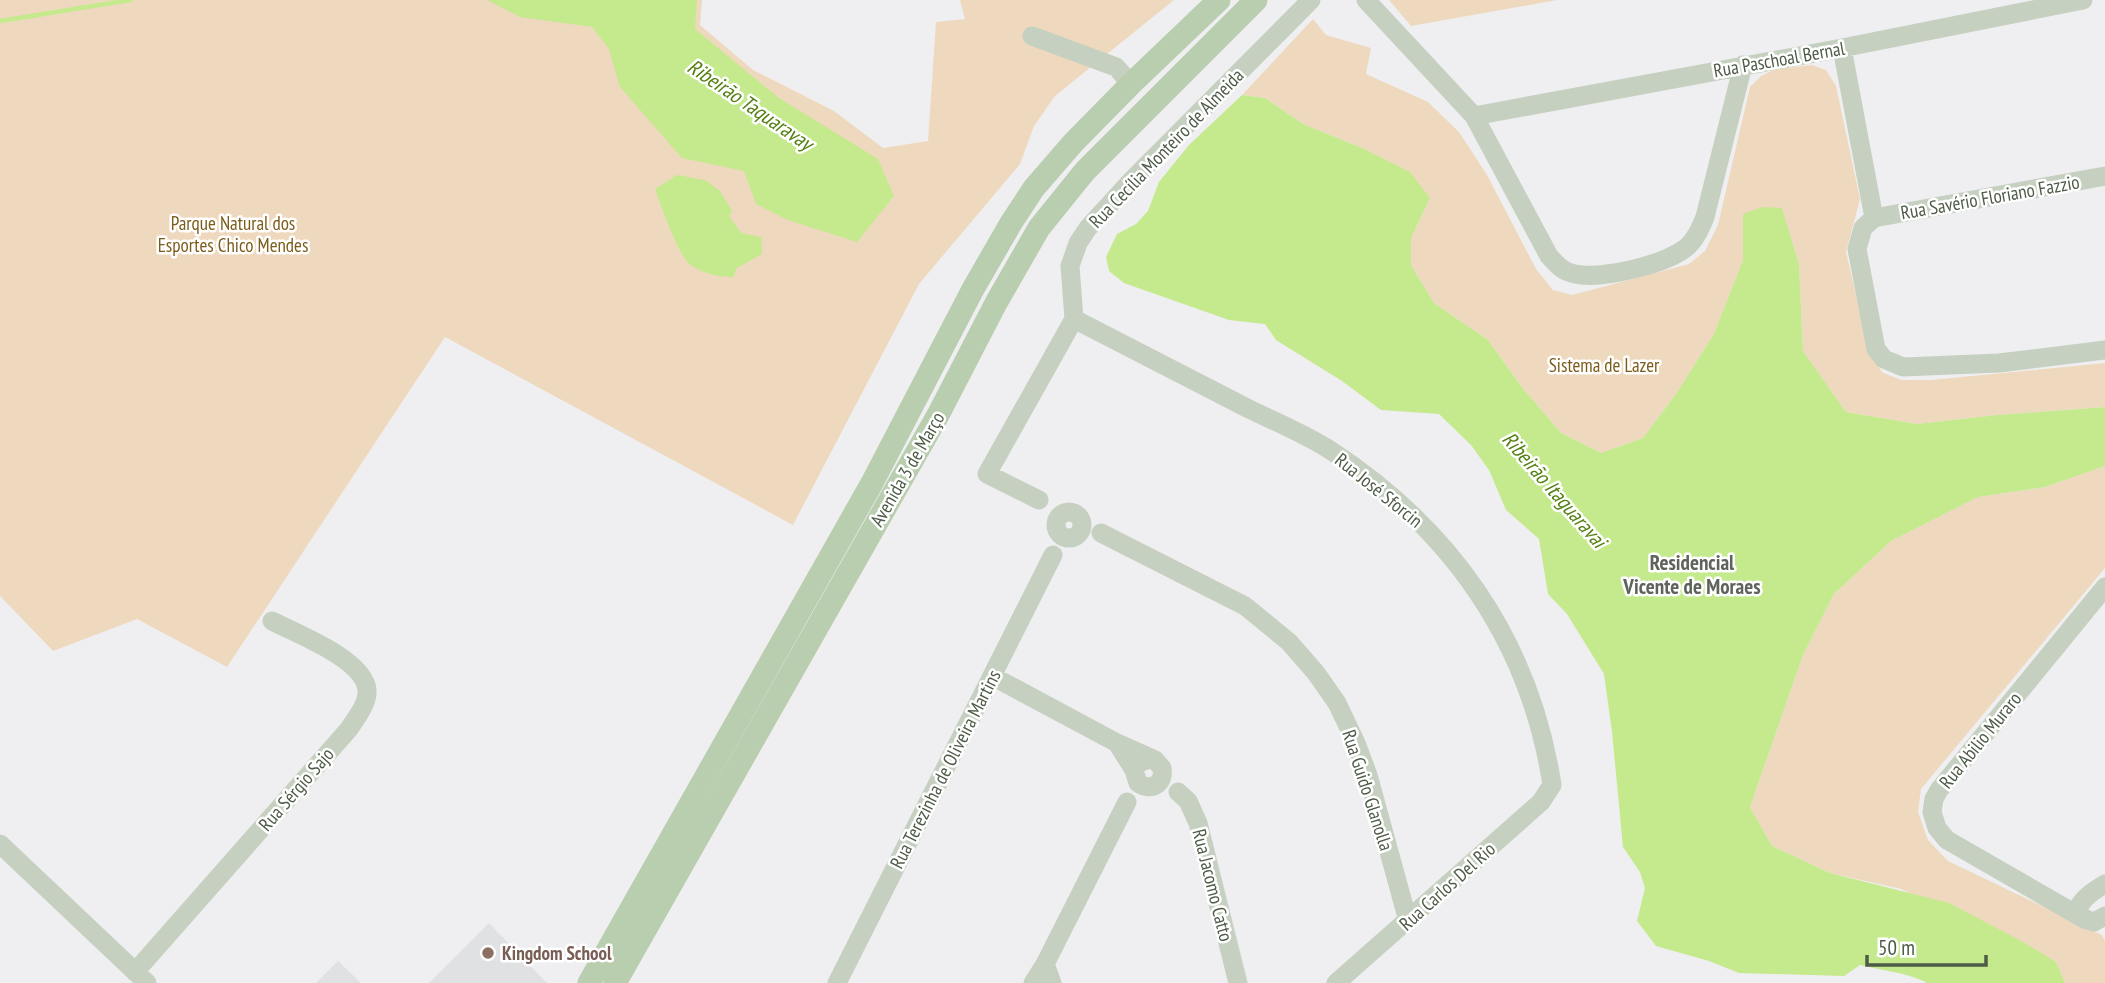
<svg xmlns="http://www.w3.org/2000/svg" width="2105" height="983" font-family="'PT Sans Narrow',sans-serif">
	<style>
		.education { fill: #e0e1e2 }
		.green { fill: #eed9be }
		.water { fill: #c5e98d }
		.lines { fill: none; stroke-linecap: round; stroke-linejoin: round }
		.stream { stroke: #c5e98d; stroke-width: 4.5 }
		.minor { stroke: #c6d0c0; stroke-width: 19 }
		.major { stroke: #b9cdaf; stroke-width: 23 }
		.education-dot { fill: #8d6e63; stroke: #fff; stroke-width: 2.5 }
		.labels { text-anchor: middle; stroke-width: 5; stroke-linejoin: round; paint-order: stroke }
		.street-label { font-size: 19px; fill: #4e5c47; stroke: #fff }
		.park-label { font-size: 19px; fill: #7b5c1a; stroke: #fff }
		.education-label { font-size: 19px; font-weight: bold; fill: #785e54; stroke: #fff; text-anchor: start }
		.water-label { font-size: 21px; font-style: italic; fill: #548011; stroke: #fff }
		.neighbourhood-label { font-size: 21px; font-weight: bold; fill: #5e635c; stroke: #fff }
	</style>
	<rect width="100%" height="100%" fill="#efeff1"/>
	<path class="education" d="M 489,923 L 547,983 L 429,983 Z
		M 338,961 L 361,983 L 316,983 Z"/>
	<path class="green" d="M 0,0 L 702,0 L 700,25 L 753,70 L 834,111 L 883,148 L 928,141 L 936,22 L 965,19 L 960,0 L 1174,0 L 1055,96 L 1034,126 L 1020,164 L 919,284 L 793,525 L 445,337 L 227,667 L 137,619 L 53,651 L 0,596 Z
		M 1389,0 L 1557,0 L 1411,26 Z
		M 1313,19 L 1326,35 L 1371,48 L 1366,74 L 1428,102 L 1459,132 L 1487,175 L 1536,269 L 1553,290 L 1572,295 L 1689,264 L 1705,251 L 1718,225 L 1750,87 L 1761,76 L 1776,69 L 1812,65 L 1826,70 L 1836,86 L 1860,199 L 1846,252 L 1870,355 L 1883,373 L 1902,380 L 1931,380 L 2105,363 L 2105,407 L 1997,415 L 1917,424 L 1846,412 L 1803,351 L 1799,264 L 1782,209 L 1743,214 L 1743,260 L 1714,334 L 1676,394 L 1643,438 L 1601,453 L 1561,433 L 1521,386 L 1488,340 L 1434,303 L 1411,265 L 1411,238 L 1430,198 L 1362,148 L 1303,124 L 1265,98 L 1242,95 Z
		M 2105,466 L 2105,568 L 1921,789 L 1918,812 L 1928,840 L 1948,861 L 2102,935 L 2105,941 L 2105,983 L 2065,983 L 2056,962 L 1901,889 L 1830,873 L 1772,846 L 1750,807 L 1803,655 L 1834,594 L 1891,541 L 1978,497 L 2045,487 Z"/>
	<path class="water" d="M 487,0 L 697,0 L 695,29 L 779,98 L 878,159 L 894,196 L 857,242 L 788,220 L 756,204 L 744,171 L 682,158 L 620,87 L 609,49 L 592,27 L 520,17 Z
		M 1242,95 L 1265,98 L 1303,124 L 1362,148 L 1410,172 L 1430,198 L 1411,238 L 1411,265 L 1434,303 L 1488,340 L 1521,386 L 1561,433 L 1601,453 L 1643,438 L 1676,394 L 1714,334 L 1743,260 L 1743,214 L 1763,207 L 1782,208 L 1799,264 L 1803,351 L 1846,412 L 1917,424 L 1997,415 L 2105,407 L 2105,466 L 2045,487 L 1978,497 L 1891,541 L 1834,594 L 1803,655 L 1750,807 L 1772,846 L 1830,873 L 1949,903 L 2025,943 L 2056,962 L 2065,983 L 1927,983 C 1907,972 1883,971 1860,965 L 1844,976 L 1739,973 L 1709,961 L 1656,946 L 1637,921 L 1645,888 L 1640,872 L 1623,847 L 1612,732 L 1604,674 L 1567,614 L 1548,594 L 1539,539 L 1506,510 L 1489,470 L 1471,445 L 1439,414 L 1381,410 L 1342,381 L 1276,340 L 1265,324 L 1229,320 L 1124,283 L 1109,271 L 1106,257 L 1117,234 L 1136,224 L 1148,211 L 1159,182 L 1189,145 Z
		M 677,175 L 705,180 L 720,191 L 732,211 L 729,216 L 741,233 L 761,237 L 762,254 L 737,268 L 733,277 C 718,277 704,274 691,265 C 678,256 661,205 655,189 Z"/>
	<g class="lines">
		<path class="stream" d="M 0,21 L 130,0"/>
		<path class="minor" d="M 1366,0 L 1474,116 L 1549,256 C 1557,265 1563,272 1575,274 C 1601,280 1670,264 1689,245 C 1697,237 1701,227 1705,217 L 1743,65
			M 1032,36 L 1116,67 L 1131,84
			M 1842,48 L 1874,218
			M 1474,116 L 1842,48 L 2083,0
			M 1874,218 L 1863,228 L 1857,249 L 1876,349 L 1884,359 L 1903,367 L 1999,363 L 2105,350
			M 1874,218 L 2105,176
			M 1074,319 C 1133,349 1191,379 1249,409 C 1276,422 1305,434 1330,450 C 1451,529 1530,641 1552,785 L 1541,802 L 1336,983
			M 1039,500 L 987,474 L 1074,319 L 1070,266 L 1078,243 L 1088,228 L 1131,181 L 1311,0
			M1056 525a13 13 0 1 1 26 0a13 13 0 1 1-26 0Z
			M 1101,533 L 1245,606 L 1289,642 L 1316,673 L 1337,703 L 1356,743 L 1368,775 L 1408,921
			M 992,676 L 1117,743
			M 1134,770 L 1117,743 L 1155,760 L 1162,768 C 1165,784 1151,792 1138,783 L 1134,770 L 1138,763 L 1150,759
			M 1178,792 L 1188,801 L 1198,823 L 1238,983
			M 0,844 L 147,983
			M 2105,884 C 2091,892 2060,913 2094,922 L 2105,916
			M 2086,920 L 1947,840 L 1937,828 L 1932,812 L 1934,799 L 1939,790 L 2105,587
			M 1045,964 L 1127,802
			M 135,972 L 349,729 C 356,718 368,704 367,690 C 364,659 297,634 272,621
			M 837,983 L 1053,555
			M 1033,983 L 1045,964 L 1052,983"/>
		<path class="major" d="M 589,983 L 872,483 L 973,289 L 1011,223 L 1034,188 L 1073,143 L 1131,84 L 1219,0
			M 615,983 L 938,415 L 996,303 L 1039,228 L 1085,171 L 1256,0"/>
	</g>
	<circle class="education-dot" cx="488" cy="953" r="7"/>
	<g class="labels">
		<g class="street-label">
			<text transform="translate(1779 59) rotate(-10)" y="7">Rua Paschoal Bernal</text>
			<text transform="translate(1166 148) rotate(-46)" y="7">Rua Cecília Monteiro de Almeida</text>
			<text transform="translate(1990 197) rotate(-10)" y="7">Rua Savério Floriano Fazzio</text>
			<text transform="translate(907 469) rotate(-60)" y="7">Avenida 3 de Março</text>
			<text transform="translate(1379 490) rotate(39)" y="7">Rua José Sforcin</text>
			<text transform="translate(1980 740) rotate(-51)" y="7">Rua Abilio Muraro</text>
			<text transform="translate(945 769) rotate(-63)" y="7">Rua Terezinha de Oliveira Martins</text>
			<text transform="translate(296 789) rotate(-49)" y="7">Rua Sérgio Sajo</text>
			<text transform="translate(1368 790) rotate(72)" y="7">Rua Guido Glanolla</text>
			<text transform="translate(1213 885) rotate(76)" y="7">Rua Jacomo Catto</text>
			<text transform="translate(1447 886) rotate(-42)" y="7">Rua Carlos Del Rio</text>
		</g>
		<g class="park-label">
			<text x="233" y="230">Parque Natural dos<tspan x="233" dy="22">Esportes Chico Mendes</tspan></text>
			<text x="1604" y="372">Sistema de Lazer</text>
		</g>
		<g class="education-label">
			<text x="502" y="960">Kingdom School</text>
		</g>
		<g class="water-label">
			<text transform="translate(750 105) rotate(34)" y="7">Ribeirão Taquaravay</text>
			<text transform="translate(1554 490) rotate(49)" y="7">Ribeirão Itaguaravai</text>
		</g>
		<g class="neighbourhood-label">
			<text x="1692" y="570">Residencial<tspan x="1692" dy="24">Vicente de Moraes</tspan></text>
		</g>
	</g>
	<path d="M1867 955v10h119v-10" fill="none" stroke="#4e5c47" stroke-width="3.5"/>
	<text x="1878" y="955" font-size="21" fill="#4e5c47" stroke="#ffffff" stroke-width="5" paint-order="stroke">50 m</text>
</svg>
